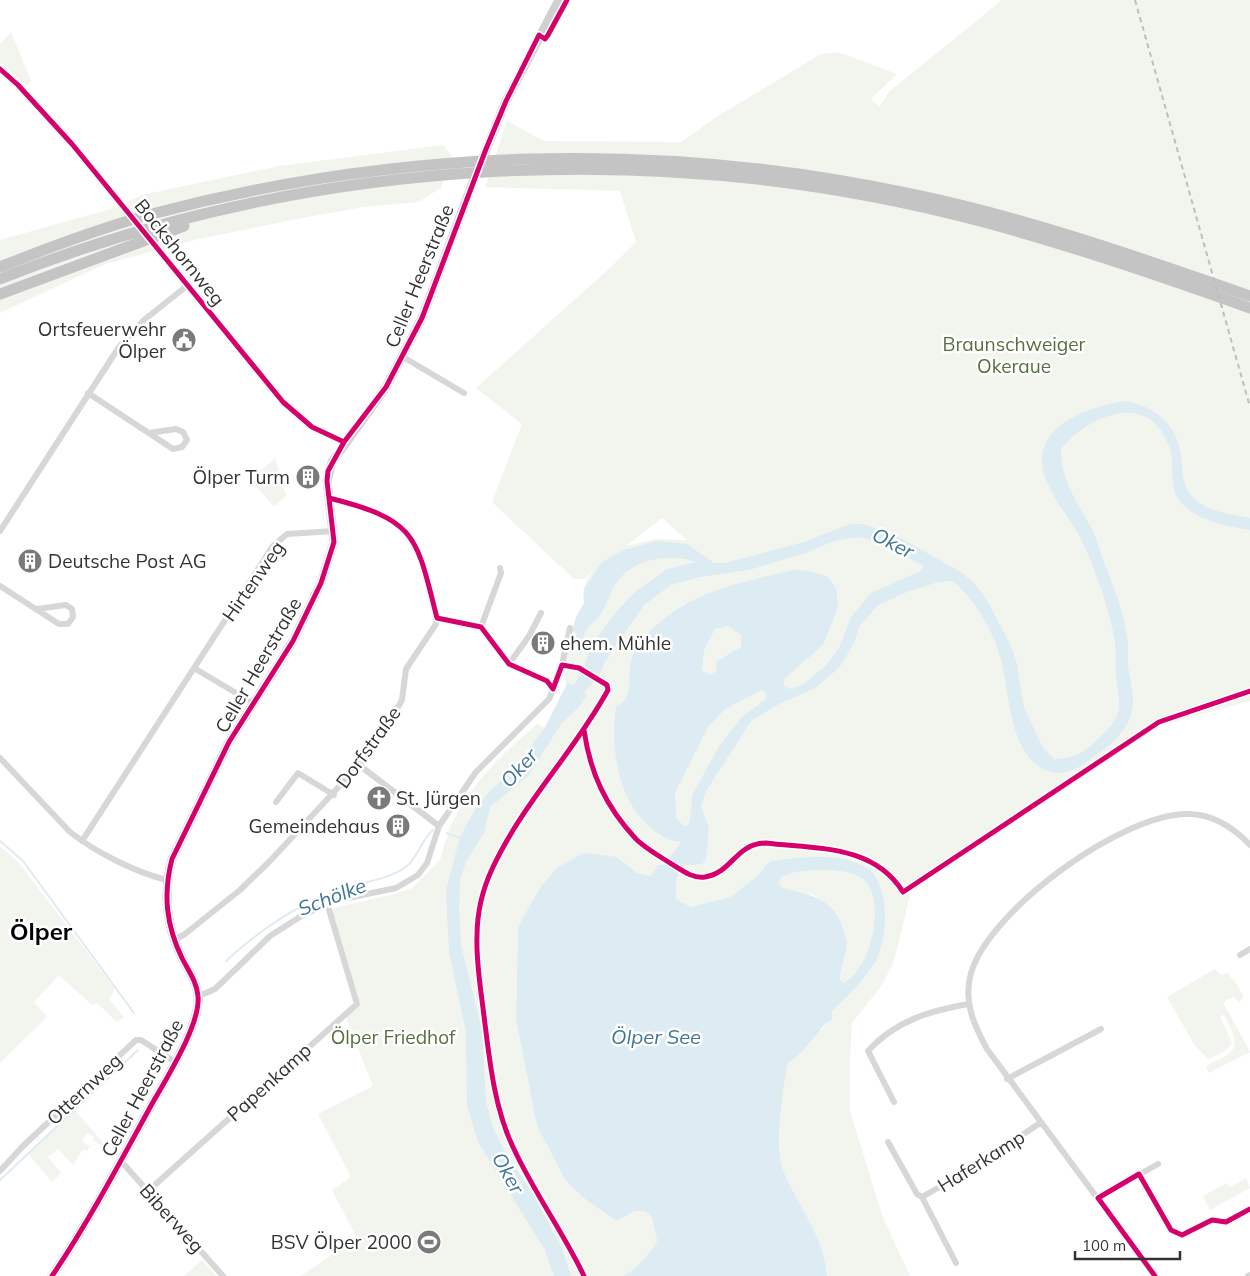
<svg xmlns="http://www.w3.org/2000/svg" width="1250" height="1276" font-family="Mulish,sans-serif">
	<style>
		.green { fill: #f1f5ed; fill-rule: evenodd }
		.water { fill: #ddebf3; fill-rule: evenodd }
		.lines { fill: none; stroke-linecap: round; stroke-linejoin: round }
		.stream { stroke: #ddebf3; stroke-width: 2 }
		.street { stroke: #d7d7d7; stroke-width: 6 }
		.secondary { stroke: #d0d0d0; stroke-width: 9 }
		.highway { stroke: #c4c4c4; stroke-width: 11 }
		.rail { stroke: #bebebe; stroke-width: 2; stroke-dasharray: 5 4; stroke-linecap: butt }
		.cycleway-casing { stroke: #fff; stroke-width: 8 }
		.cycleway { stroke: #d6006c; stroke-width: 5 }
		.labels { text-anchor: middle; stroke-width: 5; stroke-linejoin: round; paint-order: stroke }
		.street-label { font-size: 19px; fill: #333; stroke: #fff }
		.poi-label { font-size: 19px; fill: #333; stroke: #fff; text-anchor: end }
		.park-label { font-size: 19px; fill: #56703f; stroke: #fff }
		.water-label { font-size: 20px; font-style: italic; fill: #3f7597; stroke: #fff }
		.district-label { font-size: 24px; font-weight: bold; fill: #000; stroke: #fff }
	</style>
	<rect width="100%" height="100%" fill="#fff"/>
	<path class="green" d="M 1002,0 L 1250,0 L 1250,701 L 1159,726 L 911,892 L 894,961 L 882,985 L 852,1023 L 850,1059 L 850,1111 L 882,1215 L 910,1276 L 827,1276 C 824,1235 798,1207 783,1170 C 774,1148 783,1087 788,1063 L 799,1055 L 815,1034 L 823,1029 L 832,1011 L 864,979 L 876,960 L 885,920 L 879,882 L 870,870 L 852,862 L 832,858 L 770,861 L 756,877 L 730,897 L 691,907 L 676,899 L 657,866 L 651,876 L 637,873 L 617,857 L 518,927 L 516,1020 L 537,1126 L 566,1181 L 586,1200 L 617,1221 L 635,1211 L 644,1211 L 652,1217 L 657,1241 C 648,1256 638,1268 623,1276 L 301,1276 L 357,1238 L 332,1190 L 351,1177 L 318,1114 L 373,1086 L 345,1015 L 357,1004 L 330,909 L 394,894 L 412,888 L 440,860 L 448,833 L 460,837 L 448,832 C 467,788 501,754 537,724 L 545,728 C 550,713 576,688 562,674 L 576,617 L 584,603 L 583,593 L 587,579 L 595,567 L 585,579 L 574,579 L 492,502 L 522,424 L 476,388 L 610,268 L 636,242 L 620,191 L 485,187 L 507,121 L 544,141 L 681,142 L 718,116 L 821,54 L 838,52 L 897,74 L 871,99 L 879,107 L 889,92 ZM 662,518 L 687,540 L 655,539 L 626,546 Z
		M 11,32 L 31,81 L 27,86 L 0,63 L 0,44 Z
		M 443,145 L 452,156 L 441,188 L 418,202 L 364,207 L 307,217 L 199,239 L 105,264 L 0,313 L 0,240 L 114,208 L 142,195 L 279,166 Z
		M 275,458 L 286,496 L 274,507 L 251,480 Z
		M 0,846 L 19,863 L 115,989 L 109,999 L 124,1017 L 117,1022 L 97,1003 L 92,1005 L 59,975 L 34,1002 L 47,1017 L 0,1063 Z
		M 813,870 C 828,871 851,869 863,879 C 887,899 871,971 843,983 L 840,979 L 847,944 L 816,896 L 783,888 L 779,883 L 781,877 L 795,872 Z
		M 1215,969 L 1221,975 L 1228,973 L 1232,980 L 1234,979 L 1243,996 L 1242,1000 L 1239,1002 L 1233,997 L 1223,1002 L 1250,1052 L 1209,1073 L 1206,1066 C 1240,1050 1241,1048 1224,1015 L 1220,1016 L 1232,1043 L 1224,1052 L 1208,1059 L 1195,1046 L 1167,997 Z
		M 75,1110 L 105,1145 L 104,1147 L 93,1140 L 94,1137 L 87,1133 L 82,1141 L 90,1146 L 87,1151 L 83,1149 L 73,1165 L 58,1149 L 48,1157 L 61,1173 L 52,1182 L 28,1154 Z
		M 1246,1178 L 1250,1188 L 1210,1210 L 1203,1196 L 1227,1183 L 1230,1187 Z
		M 202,1260 L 217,1276 L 184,1276 Z"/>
	<path class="water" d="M 1125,401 C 1155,406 1176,424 1181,455 C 1183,470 1181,483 1191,495 C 1204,512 1231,514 1250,518 L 1250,530 C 1227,526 1196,521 1180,501 C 1168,485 1175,466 1170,449 C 1151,389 1090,414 1061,449 C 1060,482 1081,507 1095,535 C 1098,543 1100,552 1103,560 C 1113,585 1123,609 1127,636 C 1129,646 1127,656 1128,666 C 1130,681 1136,699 1131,714 C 1126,734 1102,752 1085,763 C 1069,775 1050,777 1034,763 C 1011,742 1009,697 1003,668 C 996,635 978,603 953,581 L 938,582 L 907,592 L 878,605 L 859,627 L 854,643 L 841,665 L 833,673 L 817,687 L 779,704 L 752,720 L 706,791 L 701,806 L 709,828 L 706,859 L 702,864 L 682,866 L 676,880 L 676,899 L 691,907 L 730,897 L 756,877 L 770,861 C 796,858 829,853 854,862 C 859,864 867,867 871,871 C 890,890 888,940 875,962 C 864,981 848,996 832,1011 L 832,1020 L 827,1022 L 799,1055 L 788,1063 C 783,1087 774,1148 783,1170 C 798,1207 824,1235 827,1276 L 623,1276 C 638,1268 648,1256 657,1241 L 652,1217 L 644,1211 L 635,1211 L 617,1221 L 586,1200 L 566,1181 L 537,1126 L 516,1020 L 518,927 L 540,888 L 558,867 L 584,853 L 617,857 L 637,873 L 651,876 L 658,865 L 664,865 L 681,842 C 676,841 670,841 666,838 C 620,814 609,754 616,707 C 637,698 625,671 633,655 C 659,608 711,589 760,578 C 772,575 786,571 798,570 C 808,570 819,574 828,577 L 836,588 L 838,607 L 823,645 L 784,679 L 784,686 L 790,689 L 804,684 L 826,665 L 839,648 L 851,617 L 871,593 L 919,572 L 924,566 L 880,543 L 860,537 L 833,541 L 806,553 L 749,570 L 700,577 L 671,585 L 644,605 L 605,662 L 600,673 L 584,693 L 587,695 L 578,708 L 561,724 L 528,776 L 490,807 L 484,833 L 466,862 L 460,880 L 459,908 L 461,945 L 482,1031 L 486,1102 L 493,1128 L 507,1156 L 532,1192 L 562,1248 L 571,1276 L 554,1276 L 545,1250 L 478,1142 L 467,1106 L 466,1032 L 449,952 L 446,890 L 460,837 L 477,806 L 494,787 L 511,772 L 544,729 L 567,684 L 574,685 L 584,668 L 590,647 L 617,611 L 635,592 L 667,569 L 696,562 C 673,553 637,558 620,578 C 611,588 608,603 600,615 C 595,622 587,626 584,636 C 582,643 585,647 581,654 L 571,650 L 577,633 L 572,631 L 576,617 L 584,603 L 584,589 L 602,562 L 624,550 L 656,541 L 687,544 L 714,563 L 725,563 L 804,542 L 850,524 L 863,524 L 895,535 L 961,572 L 976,585 L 988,602 L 1011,646 L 1017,664 L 1024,708 L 1043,748 L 1054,759 C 1077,758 1085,752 1100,737 C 1108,729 1117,720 1119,709 C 1120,699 1117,688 1116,678 C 1115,665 1117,650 1114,636 C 1108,605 1095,568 1081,539 C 1070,517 1042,487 1042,461 C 1042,421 1095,406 1125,401 ZM 728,626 L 741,635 L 741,647 L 716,662 L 717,671 L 710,675 L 702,670 L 704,650 L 715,629 ZM 761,690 L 766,693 L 766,699 L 742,717 L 719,746 L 692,796 L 690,822 L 685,827 L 676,818 L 675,793 L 708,727 L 724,710 ZM 813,870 C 828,871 851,869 863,879 C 887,899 871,971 843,983 L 840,979 C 841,967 846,955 847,944 C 847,940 844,934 843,929 C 835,899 809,894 783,888 L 779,883 L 781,877 L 795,872 Z"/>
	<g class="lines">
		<path class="stream" d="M 447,833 L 461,838
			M 0,841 L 23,861 L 134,1013
			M 226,961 C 260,930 293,907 338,890 C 357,883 395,879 409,864 C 419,854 422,839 433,830
			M 0,1180 L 138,1050"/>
		<path class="street" d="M 0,69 L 18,85 L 72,144 L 283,402 L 312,427 L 344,442
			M 403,357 L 464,393
			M 88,393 L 173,449 L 182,447 L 187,440 L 183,432 L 176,429 L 149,433
			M 0,531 L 119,347 L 144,320 L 188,285
			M 0,586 L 59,624 L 68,624 L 73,617 L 72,609 L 66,605 L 37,609
			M 437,618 L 481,627 L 509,664 L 547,681 L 553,689
			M 481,627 L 501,573 L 500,568
			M 509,664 L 529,636 L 541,613
			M 194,668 L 253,703
			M 0,758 L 70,832 C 97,853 133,871 166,880
			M 359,765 L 439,826
			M 276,802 L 298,773 L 334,795
			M 82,841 L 273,546 L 287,534 L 334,531
			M 174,940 L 185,934 L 240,890 L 270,861 L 359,765 L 398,707 L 402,700 L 406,669 L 436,624 L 437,618 C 416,535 417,520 329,498
			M 1240,955 L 1250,949
			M 199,996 L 215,989 L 270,936 L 303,915 L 338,900 L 396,888 L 418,875 L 427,863 L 439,826 L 476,772 L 549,699 L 560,674 L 570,628
			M 1007,1079 L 1101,1029
			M 894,1102 L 868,1051 C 895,1021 929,1011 968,1004
			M 888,1142 L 917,1194 L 922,1197 L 956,1263
			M 121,1161 L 223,1276
			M 0,1171 L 23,1146 L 136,1040 L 141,1040 L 175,1062
			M 1139,1174 L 1171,1230 L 1182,1235 L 1212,1220 L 1226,1222 L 1250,1209
			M 148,1191 L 357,1004 L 327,903
			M 922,1197 L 976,1166 L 1040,1123
			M 1098,1198 L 1158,1164
			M 1155,1276 L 987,1049 C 974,1025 963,1002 971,973 C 989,910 1125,811 1190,814 C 1214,815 1234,828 1250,845
			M 1248,1276 L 1250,1275"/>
		<path class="secondary" d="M 52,1276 C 87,1224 117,1168 147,1113 C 162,1085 201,1026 198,996 C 197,982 188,970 182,958 C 166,925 163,894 172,859 L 229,742 L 293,641 L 321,583 L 334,542 L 327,481 L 332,462 L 386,387 L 422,318 L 473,182 L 506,101 L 559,0"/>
		<path class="highway" d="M 0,267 C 50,247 100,228 152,214 C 400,148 660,140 911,194 C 1027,218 1138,257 1250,296
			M 0,279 C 308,156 660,136 980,221 C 1071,245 1161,276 1250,308
			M 0,294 L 184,226"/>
		<path class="rail" d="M 1135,0 L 1250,407"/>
		<defs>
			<path id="cycleway" d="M 0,69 L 18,85 L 72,144 L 283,402 L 312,427 L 344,442
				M 329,498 C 417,520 416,535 437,618 L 481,627 L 509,664 L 547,681 L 553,689
				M 553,689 L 562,665 L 579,668 L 607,685 L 608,690 C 574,752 523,803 493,867 C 483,888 477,913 477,936 C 476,960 480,984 483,1008 C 489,1054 493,1105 513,1147 C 533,1191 563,1232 584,1276
				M 584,730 C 590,773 606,807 636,839 C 645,848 659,856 670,863 C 680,869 692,879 705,877 C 732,873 736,843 766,843 C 815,849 873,844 903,892 L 1159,722 L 1250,691
				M 52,1276 C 87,1224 117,1168 147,1113 C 162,1085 201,1026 198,996 C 197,982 188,970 182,958 C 166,925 163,894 172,859 L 229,742 L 293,641 L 321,583 L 334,542 L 327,481 L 328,471 L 344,442 L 386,387 L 422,318 L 486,149 L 506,101 L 539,35 L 545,39 L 548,35 L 567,0
				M 1155,1276 L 1098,1198 L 1139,1174 L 1171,1230 L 1182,1235 L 1212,1220 L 1226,1222 L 1250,1209"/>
		</defs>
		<use href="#cycleway" class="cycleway-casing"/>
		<use href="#cycleway" class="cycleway"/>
	</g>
	<defs>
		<symbol id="civic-disc" viewBox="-11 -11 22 22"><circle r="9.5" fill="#7a7a7a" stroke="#fff"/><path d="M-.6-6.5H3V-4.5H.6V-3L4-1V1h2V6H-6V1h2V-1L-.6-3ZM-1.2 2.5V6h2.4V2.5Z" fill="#fff"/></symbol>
		<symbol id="building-disc" viewBox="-11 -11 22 22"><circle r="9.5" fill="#7a7a7a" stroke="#fff"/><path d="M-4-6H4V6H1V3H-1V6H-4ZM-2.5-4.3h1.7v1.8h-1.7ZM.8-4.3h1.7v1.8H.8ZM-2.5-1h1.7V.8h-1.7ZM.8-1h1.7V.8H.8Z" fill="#fff"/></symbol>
		<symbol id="church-disc" viewBox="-11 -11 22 22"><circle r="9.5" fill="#7a7a7a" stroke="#fff"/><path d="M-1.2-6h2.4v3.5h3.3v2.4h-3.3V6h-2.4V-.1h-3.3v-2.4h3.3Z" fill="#fff"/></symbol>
		<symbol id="stadium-disc" viewBox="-11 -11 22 22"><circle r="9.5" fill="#7a7a7a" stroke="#fff"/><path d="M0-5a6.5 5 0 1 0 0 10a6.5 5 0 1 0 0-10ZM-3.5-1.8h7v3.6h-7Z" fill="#fff"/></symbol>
	</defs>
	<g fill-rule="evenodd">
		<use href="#civic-disc" x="170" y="326" width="28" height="28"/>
		<use href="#building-disc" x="294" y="463" width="28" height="28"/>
		<use href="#building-disc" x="16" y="547" width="28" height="28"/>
		<use href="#building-disc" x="529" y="629" width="28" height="28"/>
		<use href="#church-disc" x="365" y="784" width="28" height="28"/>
		<use href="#building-disc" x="384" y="812" width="28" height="28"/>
		<use href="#stadium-disc" x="415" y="1228" width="28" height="28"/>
	</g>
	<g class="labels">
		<g class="street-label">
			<text transform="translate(180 252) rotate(51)" y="7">Bockshornweg</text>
			<text transform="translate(419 276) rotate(-68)" y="7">Celler Heerstraße</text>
			<text transform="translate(253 581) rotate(-55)" y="7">Hirtenweg</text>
			<text transform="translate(258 665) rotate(-60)" y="7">Celler Heerstraße</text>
			<text transform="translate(368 747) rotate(-54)" y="7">Dorfstraße</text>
			<text transform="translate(269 1082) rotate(-42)" y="7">Papenkamp</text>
			<text transform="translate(142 1088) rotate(-62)" y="7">Celler Heerstraße</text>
			<text transform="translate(84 1089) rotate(-43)" y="7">Otternweg</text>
			<text transform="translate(981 1161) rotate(-32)" y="7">Haferkamp</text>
			<text transform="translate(172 1218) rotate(48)" y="7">Biberweg</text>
		</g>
		<g class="poi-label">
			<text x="166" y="336">Ortsfeuerwehr<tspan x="166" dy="22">Ölper</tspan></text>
			<text x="290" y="484">Ölper Turm</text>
			<text x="48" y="568" text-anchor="start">Deutsche Post AG</text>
			<text x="560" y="650" text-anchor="start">ehem. Mühle</text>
			<text x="396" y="805" text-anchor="start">St. Jürgen</text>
			<text x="380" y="833">Gemeindehaus</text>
			<text x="412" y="1249">BSV Ölper 2000</text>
		</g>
		<g class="park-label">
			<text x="1014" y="351">Braunschweiger<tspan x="1014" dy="22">Okeraue</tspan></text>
			<text x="393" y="1044">Ölper Friedhof</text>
		</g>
		<g class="water-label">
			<text transform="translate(893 543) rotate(27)" y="7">Oker</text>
			<text transform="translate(519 768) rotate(-48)" y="7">Oker</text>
			<text transform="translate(332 897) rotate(-21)" y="7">Schölke</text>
			<text x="656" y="1044">Ölper See</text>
			<text transform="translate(508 1173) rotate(61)" y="7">Oker</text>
		</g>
		<g class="district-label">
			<text x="41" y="940">Ölper</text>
		</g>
	</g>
	<path d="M1075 1251v8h105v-8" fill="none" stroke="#333333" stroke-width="2.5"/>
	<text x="1082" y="1251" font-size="15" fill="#333333" stroke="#ffffff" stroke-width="4" paint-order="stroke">100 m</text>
</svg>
